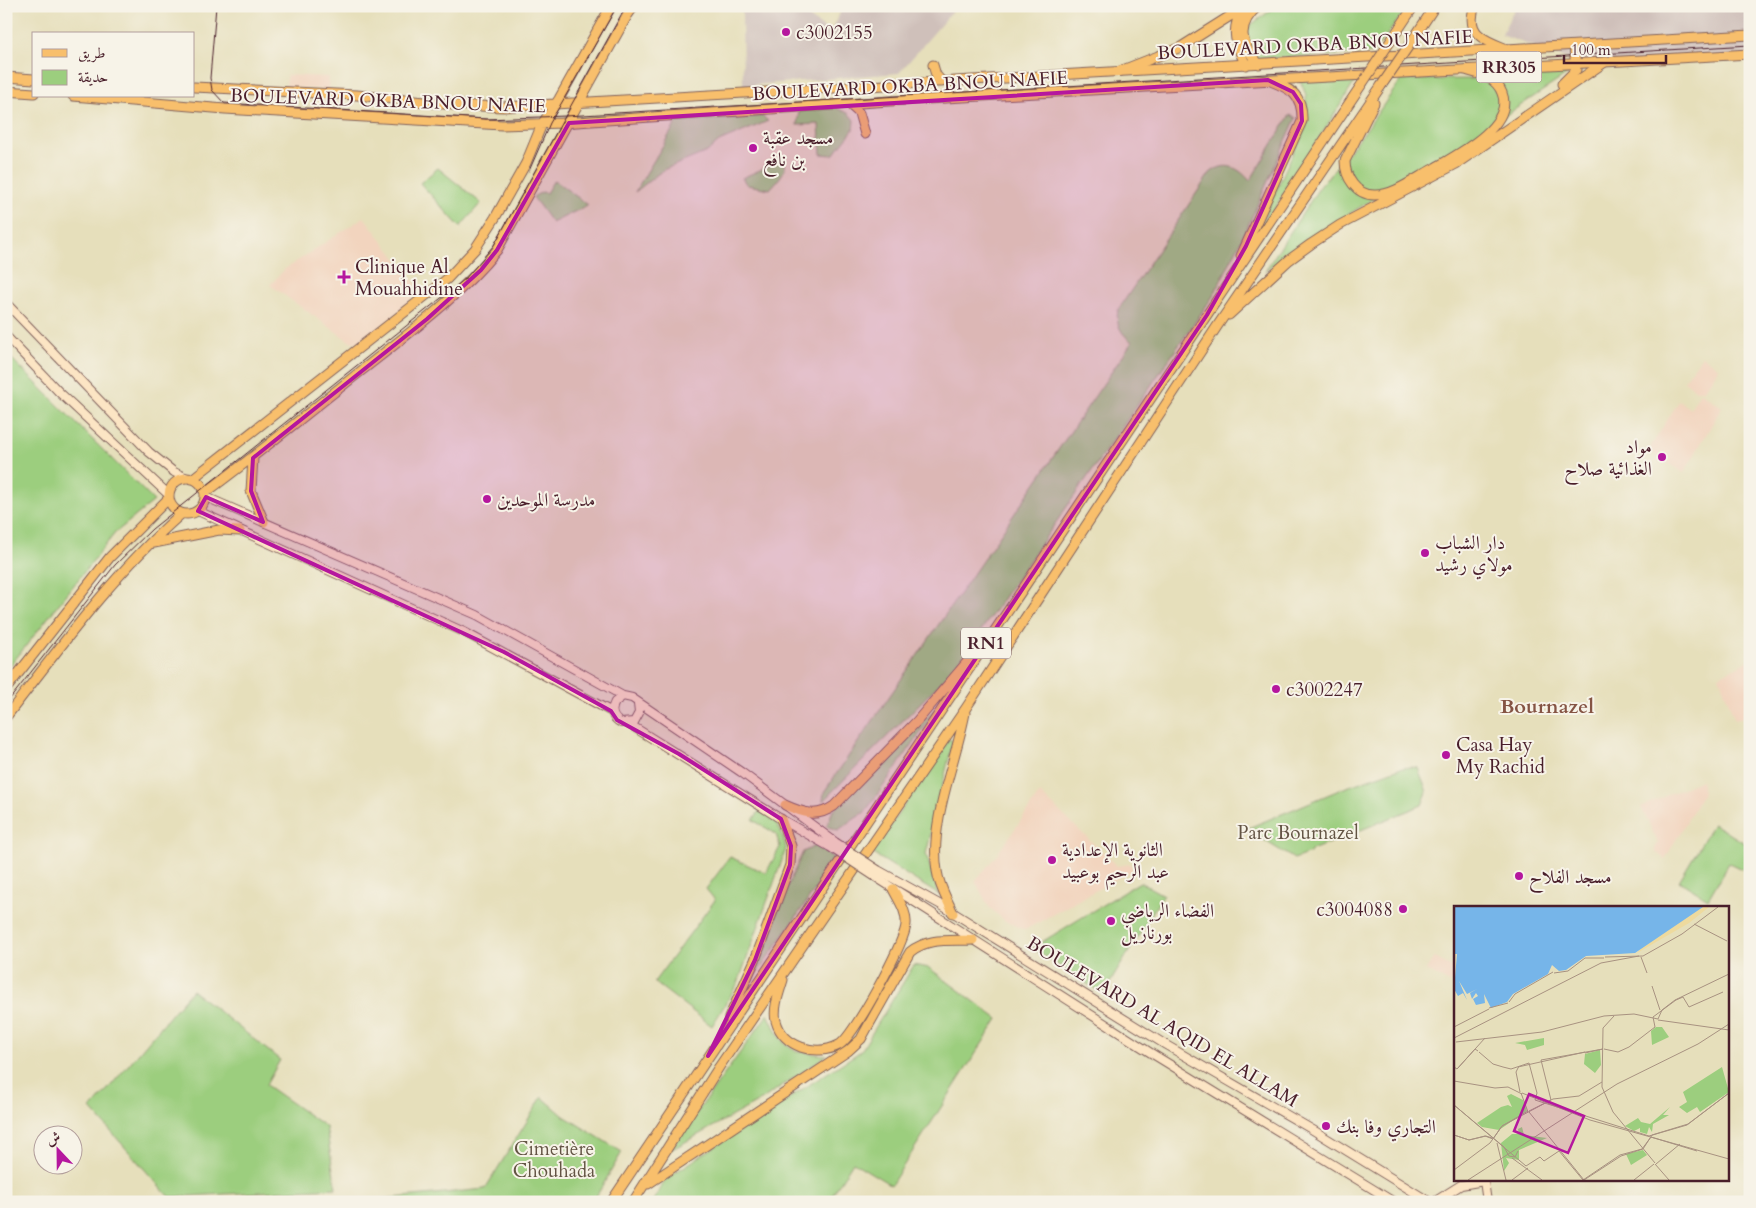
<svg xmlns="http://www.w3.org/2000/svg" width="1756" height="1208" font-family="Cardo,Amiri,serif">
	<style>
		.built { fill: #f2d4be }
		.industrial { fill: #cfc0ba }
		.green { fill: #9cce7e; stroke: #737654 }
		.lines { fill: none; stroke-linecap: round; stroke-linejoin: round }
		.secondary-casing { stroke: #81625d; stroke-width: 10 }
		.primary-casing { stroke: #81625d; stroke-width: 11 }
		.trunk-casing { stroke: #81625d; stroke-width: 11 }
		.secondary { stroke: #fce5c4; stroke-width: 8 }
		.primary { stroke: #f8bf6c; stroke-width: 9 }
		.trunk { stroke: #f8bf6c; stroke-width: 9 }
		.tram { stroke: #4a1f2b; stroke-width: 1 }
		.secondary-bridge-casing { stroke: #81625d; stroke-width: 10; stroke-linecap: butt }
		.trunk-bridge-casing { stroke: #81625d; stroke-width: 11; stroke-linecap: butt }
		.secondary-bridge { stroke: #fce5c4; stroke-width: 8 }
		.trunk-bridge { stroke: #f8bf6c; stroke-width: 9 }
		.marked { fill: #b5179e; fill-opacity: 0.2; stroke: #b5179e; stroke-width: 4; stroke-linejoin: round }
		.poi-dot { fill: #b5179e; stroke: #f7f3e8; stroke-width: 2 }
		.labels { text-anchor: middle; stroke-width: 4; stroke-linejoin: round; paint-order: stroke }
		.shield { fill: #f7f3e8; stroke: #7e5f64; stroke-width: 1 }
		.shield-label { font-size: 18px; font-weight: bold; fill: #4a1f2b }
		.poi-label { font-size: 19px; fill: #4a1f2b; stroke: #f7f3e8; text-anchor: start }
		.street-label { font-size: 19px; fill: #4a1f2b; stroke: #f7f3e8 }
		.park-label { font-size: 19px; fill: #635444; stroke: #f7f3e8 }
		.neighbourhood-label { font-size: 20px; font-weight: bold; fill: #855444; stroke: #f7f3e8 }
		.inset-road { fill: none; stroke: #a89281; stroke-width: 1 }
		.view { fill: #b5179e; fill-opacity: 0.15; stroke: #b5179e; stroke-width: 2.5 }
		.inset-edge { fill: none; stroke: #4a1f2b; stroke-width: 2.5 }
	</style>
	<rect width="100%" height="100%" fill="#f7f3e8"/>
	<filter id="ink" filterUnits="userSpaceOnUse"><feTurbulence type="fractalNoise" baseFrequency=".02" numOctaves="2"/><feDisplacementMap in="SourceGraphic" scale="10" xChannelSelector="R" yChannelSelector="G"/><feConvolveMatrix kernelMatrix="1 2 1 2 8 2 1 2 1" color-interpolation-filters="sRGB"/></filter>
	<filter id="wash" filterUnits="userSpaceOnUse"><feTurbulence type="fractalNoise" baseFrequency=".0096" numOctaves="4" result="noise"/><feDisplacementMap in="SourceGraphic" scale="20" xChannelSelector="R" yChannelSelector="G"/><feGaussianBlur stdDeviation="1.12" result="paint"/><feColorMatrix in="noise" values="0 0 0 0 0 0 0 0 0 0 0 0 0 0 0 0 0 1.4 0 .05"/><feComposite in="paint" operator="in"/></filter>
	<g filter="url(#wash)">
		<rect width="100%" height="100%" fill="#e6dfbb"/>
		<path class="built" d="M 287,75 L 329,77 L 328,90 L 286,87 Z
			M 364,217 L 420,289 L 402,310 L 359,343 L 349,341 L 270,285 L 285,269 Z
			M 1702,356 L 1719,368 L 1704,390 L 1696,390 L 1684,381 Z
			M 1700,392 L 1722,407 L 1684,473 L 1648,451 L 1679,401 L 1690,409 Z
			M 1750,660 L 1750,706 L 1742,718 L 1735,720 L 1719,676 Z
			M 1701,780 L 1703,793 L 1665,859 L 1654,851 L 1658,843 L 1641,807 Z
			M 1040,793 L 1117,866 L 1130,864 L 1134,869 L 1025,930 L 1005,921 L 989,907 L 975,881 L 996,856 Z
			M 1434,957 L 1455,970 L 1455,978 L 1451,984 L 1426,970 Z"/>
		<path class="industrial" d="M 742,6 L 794,6 L 831,33 L 843,6 L 957,6 L 899,73 L 743,86 Z
			M 1516,6 L 1750,6 L 1750,56 L 1596,69 L 1501,35 Z"/>
		<path class="green" d="M 1277,6 L 1409,6 L 1373,53 L 1258,59 L 1247,49 L 1245,29 Z
			M 1528,70 L 1571,72 L 1467,141 L 1294,248 L 1265,271 L 1319,188 L 1363,134 L 1401,80 L 1470,79 Z
			M 1358,77 L 1262,228 L 1267,210 L 1307,122 L 1306,95 L 1300,80 Z
			M 836,108 L 848,113 L 854,120 L 853,130 L 833,155 L 821,154 L 819,124 L 797,125 L 799,111 Z
			M 1290,115 L 1296,118 L 1243,237 L 1213,296 L 955,668 L 823,801 L 824,792 L 1132,342 C 1121,333 1115,325 1118,310 L 1210,173 C 1226,160 1239,168 1250,181 Z
			M 762,116 L 768,121 L 719,142 L 707,152 L 663,170 L 635,192 L 677,122 Z
			M 785,159 C 788,171 777,181 770,189 L 747,185 L 742,178 Z
			M 438,168 L 481,203 L 460,227 L 420,183 Z
			M 554,180 L 588,205 L 552,223 L 533,197 L 542,192 L 546,193 Z
			M 6,353 L 154,501 L 115,533 L 6,671 Z
			M 943,701 L 865,812 L 838,830 L 827,826 L 833,810 Z
			M 949,739 L 953,741 L 926,854 L 939,895 L 872,853 Z
			M 1410,767 L 1418,768 L 1427,792 L 1422,805 L 1312,850 L 1310,853 L 1294,859 L 1246,829 L 1344,788 L 1397,769 Z
			M 761,809 C 776,819 783,831 786,849 L 738,983 L 712,1026 L 654,982 L 715,900 L 706,889 L 730,857 L 766,873 L 780,847 L 776,834 L 753,820 Z
			M 1713,824 L 1750,846 L 1750,873 L 1729,863 L 1708,899 L 1679,881 Z
			M 815,846 L 836,859 L 752,981 L 784,894 L 803,852 Z
			M 1140,882 L 1163,895 L 1105,991 L 1098,991 L 1032,948 Z
			M 914,965 L 929,968 L 998,1019 L 891,1185 L 853,1162 L 828,1202 L 652,1202 L 667,1178 L 861,1051 Z
			M 192,990 L 280,1060 L 266,1085 L 326,1127 L 336,1188 L 169,1197 L 91,1109 Z
			M 768,1014 C 785,1050 787,1052 827,1055 L 761,1100 L 669,1151 Z
			M 542,1097 L 564,1116 L 622,1152 L 593,1202 L 351,1202 L 485,1189 Z"/>
	</g>
	<g filter="url(#ink)">
		<g class="lines">
			<defs>
				<path id="secondary" d="M 6,303 L 149,452 L 174,472 L 187,478
					M 6,336 L 59,392 L 169,495
					M 206,497 L 477,615 L 623,696
					M 198,511 L 464,632 L 612,712
					M 638,704 L 639,713 L 634,722 L 621,723 C 612,718 610,711 615,702 L 623,696 L 632,698 L 741,772 L 835,842
					M 629,724 L 781,819 L 830,847
					M 878,870 L 941,905 L 1166,1045 L 1313,1130 L 1430,1202
					M 874,876 L 1151,1053 L 1394,1202
					M 1434,1202 L 1461,1185 L 1484,1181 L 1487,1202"/>
				<path id="primary" d="M 933,65 L 936,75 L 942,82
					M 6,77 L 34,79
					M 194,87 L 357,95 L 454,105 L 503,107 L 1750,35
					M 6,91 L 34,93
					M 73,96 L 225,109 L 502,125 L 562,123 L 890,101 L 1750,54
					M 849,104 L 859,113 L 865,134
					M 253,458 L 251,491 L 264,522
					M169 496a18 18 0 1 1 36 0a18 18 0 1 1-36 0Z
					M 192,479 L 447,279 L 475,249 L 495,218 L 526,163 L 542,124 L 559,99 L 611,6
					M 205,493 C 258,454 309,412 361,371 C 409,333 458,298 497,250 L 627,16 L 634,6
					M 149,544 L 219,530 L 240,531
					M 6,689 L 110,557 L 169,498
					M 6,717 C 61,646 114,573 181,514"/>
				<path id="trunk" d="M 1258,6 C 1235,26 1241,45 1259,64
					M 1475,6 C 1464,34 1486,41 1507,49
					M 1242,10 C 1230,30 1236,46 1246,65
					M 1390,42 L 1414,6
					M 1410,44 L 1435,6
					M 1120,71 L 1181,47 L 1246,6
					M 1562,84 L 1576,70 L 1574,46
					M 1374,103 L 1345,161 C 1345,177 1356,195 1374,195 C 1393,196 1416,178 1433,169 C 1455,156 1515,126 1502,93 C 1496,77 1480,74 1465,70
					M 1241,256 L 1302,121 C 1303,94 1291,89 1268,80
					M 1229,315 L 1289,260 L 1311,244 L 1340,225 L 1456,164 L 1605,62
					M 785,805 C 803,813 817,818 834,806 L 917,721 L 969,660
					M 953,913 C 947,899 939,886 937,871 C 929,822 956,761 965,713
					M 783,980 C 779,993 773,1008 776,1021 C 783,1047 816,1057 839,1045 C 853,1038 906,941 906,924 C 907,911 898,899 893,889
					M 729,1018 L 755,960 L 790,865 L 791,846 L 781,819
					M 648,1184 L 848,1051 L 861,1039 L 867,1028 L 910,952 C 928,937 950,941 973,940
					M 611,1202 L 1362,84
					M 633,1202 L 719,1067 L 966,708 L 1218,325 L 1381,86"/>
			</defs>
			<use href="#secondary" class="secondary-casing"/>
			<use href="#primary" class="primary-casing"/>
			<use href="#trunk" class="trunk-casing"/>
			<use href="#secondary" class="secondary"/>
			<use href="#primary" class="primary"/>
			<use href="#trunk" class="trunk"/>
			<path class="tram" d="M 216,6 L 210,78 L 212,90 L 224,103 L 486,119 L 566,116 L 1750,45
				M 529,171 L 550,123 L 615,10
				M 6,704 L 115,565 L 152,529 L 465,279 L 494,245 L 626,6"/>
			<defs>
				<path id="secondary-bridge" d="M 835,842 L 878,870
					M 830,847 L 874,876"/>
				<path id="trunk-bridge" d="M 1362,84 L 1390,42
					M 1381,86 L 1410,44"/>
			</defs>
			<use href="#secondary-bridge" class="secondary-bridge-casing"/>
			<use href="#trunk-bridge" class="trunk-bridge-casing"/>
			<use href="#secondary-bridge" class="secondary-bridge"/>
			<use href="#trunk-bridge" class="trunk-bridge"/>
		</g>
	</g>
	<path class="marked" d="M 1268,80 L 1293,92 L 1301,104 L 1302,121 L 1246,246 L 1207,315 L 708,1056 L 755,960 L 790,865 L 791,846 L 781,819 L 679,754 L 617,720 L 611,711 L 504,652 L 198,511 L 206,497 L 263,522 L 251,491 L 253,458 L 427,319 L 481,270 L 497,250 L 569,123 Z"/>
	<g class="poi-dot">
		<circle cx="786" cy="32" r="5"/>
		<circle cx="753" cy="148" r="5"/>
		<path d="M341.5 269.5h5v5h5v5h-5v5h-5v-5h-5v-5h5z"/>
		<circle cx="1662" cy="457" r="5"/>
		<circle cx="487" cy="499" r="5"/>
		<circle cx="1425" cy="553" r="5"/>
		<circle cx="1276" cy="689" r="5"/>
		<circle cx="1446" cy="755" r="5"/>
		<circle cx="1052" cy="860" r="5"/>
		<circle cx="1519" cy="876" r="5"/>
		<circle cx="1403" cy="909" r="5"/>
		<circle cx="1111" cy="921" r="5"/>
		<circle cx="1326" cy="1126" r="5"/>
	</g>
	<g class="labels">
		<g class="shield">
			<rect x="1476.5" y="51.5" width="65" height="31" rx="4"/>
			<rect x="961" y="627.5" width="50" height="31" rx="4"/>
		</g>
		<g class="shield-label">
			<text x="1509" y="73">RR305</text>
			<text x="986" y="649">RN1</text>
		</g>
		<g class="poi-label">
			<text x="796" y="39">c3002155</text>
			<text x="763" y="144">مسجد عقبة<tspan x="763" dy="22">بن نافع</tspan></text>
			<text x="355" y="273">Clinique Al<tspan x="355" dy="22">Mouahhidine</tspan></text>
			<text x="1652" y="453" text-anchor="end">مواد<tspan x="1652" dy="22">الغذائية صلاح</tspan></text>
			<text x="497" y="506">مدرسة الموحدين</text>
			<text x="1435" y="549">دار الشباب<tspan x="1435" dy="22">مولاي رشيد</tspan></text>
			<text x="1286" y="696">c3002247</text>
			<text x="1456" y="751">Casa Hay<tspan x="1456" dy="22">My Rachid</tspan></text>
			<text x="1062" y="856">الثانوية الإعدادية<tspan x="1062" dy="22">عبد الرحيم بوعبيد</tspan></text>
			<text x="1529" y="883">مسجد الفلاح</text>
			<text x="1393" y="916" text-anchor="end">c3004088</text>
			<text x="1121" y="917">الفضاء الرياضي<tspan x="1121" dy="22">بورنازيل</tspan></text>
			<text x="1336" y="1133">التجاري وفا بنك</text>
		</g>
		<g class="street-label">
			<text transform="translate(1315 44) rotate(-3)" y="7">BOULEVARD OKBA BNOU NAFIE</text>
			<text transform="translate(910 85) rotate(-3)" y="7">BOULEVARD OKBA BNOU NAFIE</text>
			<text transform="translate(388 100) rotate(2)" y="7">BOULEVARD OKBA BNOU NAFIE</text>
			<text transform="translate(1163 1021) rotate(31)" y="7">BOULEVARD AL AQID EL ALLAM</text>
		</g>
		<g class="park-label">
			<text x="1298" y="839">Parc Bournazel</text>
			<text x="554" y="1155">Cimetière<tspan x="554" dy="22">Chouhada</tspan></text>
		</g>
		<g class="neighbourhood-label">
			<text x="1547" y="713">Bournazel</text>
		</g>
	</g>
	<g transform="translate(1454 906)">
		<rect width="275" height="275" fill="#e6dfbb"/>
		<path d="M 202,121 L 208,121 L 215,131 L 198,139 L 197,125 ZM 90,132 L 90,139 L 73,144 L 71,139 L 61,137 ZM 146,144 L 147,159 L 141,167 L 130,158 L 131,148 ZM 268,161 L 275,186 L 246,206 L 243,201 L 233,207 L 225,201 L 233,196 L 229,186 ZM 57,188 L 69,194 L 73,205 L 45,224 L 28,221 L 23,217 L 47,201 L 54,199 L 58,201 L 53,190 ZM 216,201 L 209,209 L 215,209 L 199,218 L 198,226 L 195,221 L 193,228 L 186,226 L 186,222 L 180,225 L 171,220 L 184,212 L 187,216 L 196,218 ZM 68,221 L 70,229 L 93,232 L 65,244 L 65,254 L 52,252 L 55,257 L 50,265 L 47,237 L 58,228 L 65,228 L 64,223 ZM 189,244 L 193,249 L 177,259 L 172,248 Z" fill="#9cce7e"/>
		<path d="M 249,1 L 255,1 L 235,17 L 183,47 L 193,36 Z" fill="#eeda9e"/>
		<path d="M 0,1 L 249,1 L 181,47 L 132,50 L 112,64 L 105,65 L 98,59 L 94,68 L 59,88 L 53,96 L 37,102 L 30,88 L 31,97 L 22,99 L 19,93 L 24,90 L 22,87 L 18,93 L 16,87 L 23,83 L 13,88 L 5,75 L 13,94 L 9,87 L 4,90 L 0,83 L 3,48 L 0,48 Z" fill="#76b5e9"/>
		<path class="inset-road" d="M 240,18 L 273,35M 151,51 L 189,50 L 228,28 L 264,1M 187,51 L 193,67M 100,67 L 114,65 L 131,52 L 150,52M 198,80 L 206,104M 55,96 L 61,88 L 99,66M 35,102 L 54,97M 160,110 L 149,122 L 148,181 L 159,206 L 201,257M 204,113 L 208,104 L 221,94 L 275,68M 204,114 L 275,124M 0,121 L 35,103M 0,132 L 147,57 L 185,50M 2,136 L 88,126 L 150,110 L 180,108 L 204,113M 150,143 L 164,146 L 175,141 L 201,121 L 199,111 L 222,94 L 229,91 L 235,101 L 269,86M 25,146 L 39,158 L 49,161 L 57,163 L 75,157 L 83,187 L 81,194 L 195,230 L 233,219 L 275,187M 131,147 L 149,143M 65,160 L 62,166 L 66,186M 0,161 L 3,163 L 21,143 L 24,145M 64,161 L 131,146M 4,162 L 31,132M 0,175 L 41,182 L 54,181 L 68,188M 67,187 L 74,206M 68,187 L 136,214 L 275,253M 0,199 L 50,241 L 55,250 L 61,251 L 64,245M 0,199 L 72,260 L 86,251 L 90,255 L 105,245 L 129,274 L 166,249 L 188,243 L 197,231 L 243,245M 75,205 L 99,193 L 125,190 L 148,176M 75,206 L 130,274M 0,229 L 15,234 L 32,230 L 38,232M 0,229 L 15,234 L 31,230 L 39,233 L 48,220 L 97,194 L 87,154 L 149,143M 43,237 L 52,274M 58,252 L 88,274M 201,258 L 215,274M 202,258 L 226,238M 0,264 L 36,237 L 48,220 L 74,205M 14,274 L 163,178 L 244,138 L 275,118M 58,274 L 74,262M 130,274 L 167,250 L 189,243 L 198,229 L 234,218 L 275,187M 180,274 L 200,258"/>
		<path class="view" d="M 75,188 L 130,210 L 114,247 L 60,225 Z"/>
		<rect width="275" height="275" class="inset-edge"/>
	</g>
	<rect width="1756" height="1208" fill="none" stroke="#f7f3e8" stroke-width="25"/>
	<rect x="32" y="32" width="162" height="65" fill="#f7f3e8" stroke="#b29e9c"/>
	<rect x="42" y="49" width="25" height="8" fill="#f8bf6c" stroke="#b29e9c"/>
	<text x="78" y="58" font-size="15" fill="#4a1f2b">طريق</text>
	<rect x="42" y="70" width="25" height="15" fill="#9cce7e" stroke="#b29e9c"/>
	<text x="78" y="82" font-size="15" fill="#4a1f2b">حديقة</text>
	<g transform="translate(58 1150) rotate(338)"><circle r="24" fill="#f7f3e8" stroke="#b29e9c"/>
	<path d="M0-4L9 19L0 12L-9 19Z" fill="#b5179e"/>
	<text y="-8" font-size="14" font-weight="bold" text-anchor="middle" fill="#4a1f2b">ش</text>
	</g>
	<path d="M1564 55v8h102v-8" fill="none" stroke="#4a1f2b" stroke-width="2.5"/>
	<text x="1571" y="55" font-size="15" fill="#4a1f2b" stroke="#f7f3e8" stroke-width="4" paint-order="stroke">100 m</text>
</svg>
